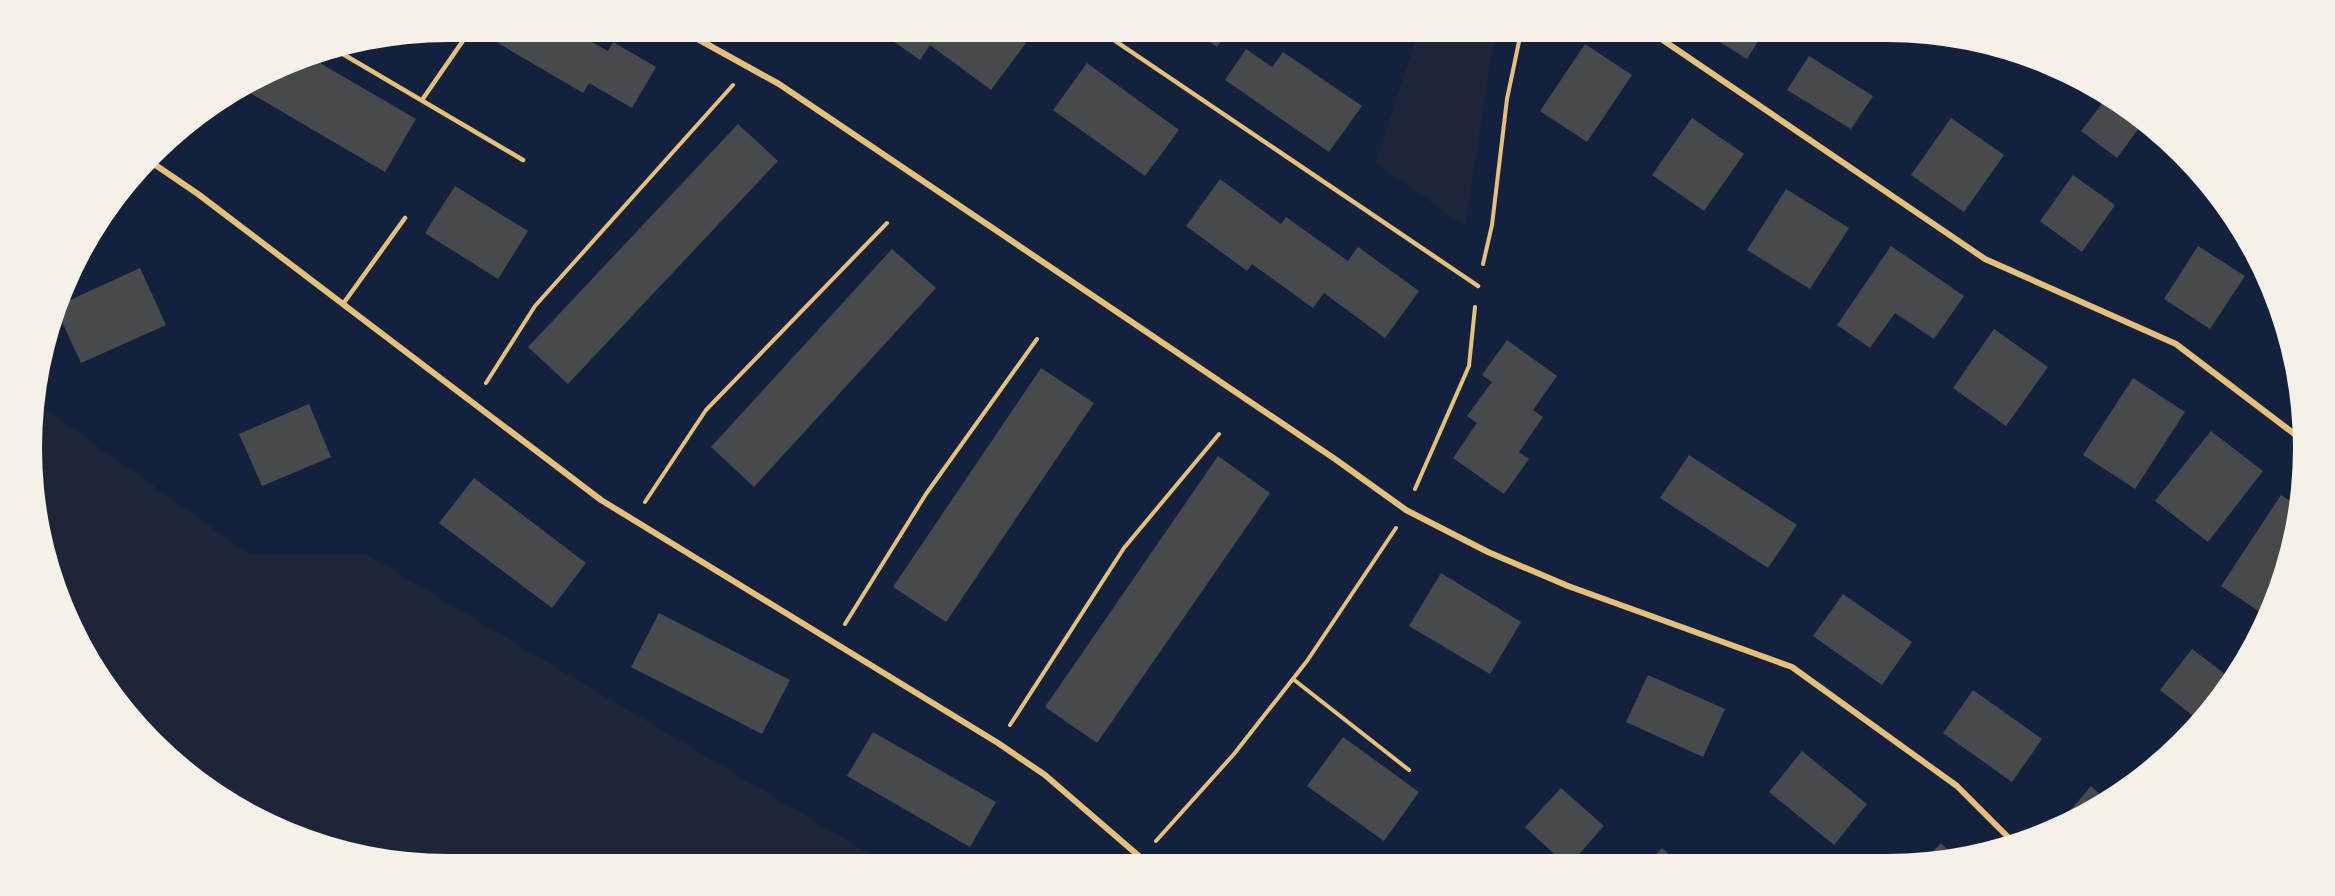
<svg xmlns="http://www.w3.org/2000/svg" width="2335" height="896" font-family="'DM Sans',sans-serif">
	<style>
		.green { fill: #1d2539 }
		.building { fill: #48494c }
		.lines { fill: none; stroke-linecap: round; stroke-linejoin: round }
		.path { stroke: #e5c07b; stroke-width: 4 }
		.service { stroke: #e5c07b; stroke-width: 4.5 }
		.minor { stroke: #e5c07b; stroke-width: 6 }
	</style>
	<rect width="100%" height="100%" fill="#14213d"/>
	<path class="green" d="M 1418,32 L 1495,32 L 1465,226 L 1376,163 Z
		M 35,402 L 249,554 L 367,555 L 885,863 L 448,864 L 340,850 L 263,821 L 195,779 L 102,679 L 63,608 L 40,530 Z"/>
	<path class="building" d="M 505,32 L 574,32 L 608,51 L 613,42 L 656,67 L 632,108 L 589,83 L 583,93 L 498,43 Z
		M 880,32 L 1010,32 L 1026,43 L 991,90 L 930,45 L 920,60 Z
		M 1195,32 L 1227,32 L 1217,47 Z
		M 1704,32 L 1764,32 L 1747,59 Z
		M 1585,44 L 1632,75 L 1587,142 L 1540,111 Z
		M 1246,49 L 1272,67 L 1283,52 L 1362,106 L 1329,152 L 1225,80 Z
		M 308,56 L 416,119 L 385,172 L 240,87 Z
		M 1809,56 L 1873,96 L 1851,129 L 1787,90 Z
		M 2035,61 L 2059,70 L 2055,75 Z
		M 1087,63 L 1179,130 L 1145,176 L 1053,110 Z
		M 2107,97 L 2144,121 L 2117,158 L 2081,131 Z
		M 1692,118 L 1744,154 L 1704,211 L 1652,175 Z
		M 1951,118 L 2004,155 L 1964,212 L 1911,175 Z
		M 738,124 L 778,161 L 568,384 L 528,347 Z
		M 2073,175 L 2115,205 L 2082,252 L 2040,221 Z
		M 1220,179 L 1281,224 L 1286,217 L 1348,261 L 1358,247 L 1419,291 L 1385,338 L 1324,293 L 1313,308 L 1252,264 L 1247,271 L 1186,226 Z
		M 455,186 L 528,231 L 498,279 L 425,233 Z
		M 1786,189 L 1849,228 L 1810,289 L 1747,250 Z
		M 1891,246 L 1964,296 L 1934,339 L 1895,313 L 1870,348 L 1837,325 Z
		M 2198,246 L 2245,276 L 2210,329 L 2164,299 Z
		M 892,249 L 936,288 L 754,487 L 711,447 Z
		M 140,268 L 166,325 L 81,363 L 56,309 L 57,306 Z
		M 1994,329 L 2048,367 L 2006,426 L 1953,388 Z
		M 1507,340 L 1557,376 L 1533,410 L 1543,417 L 1519,452 L 1529,459 L 1504,494 L 1453,458 L 1477,423 L 1467,416 L 1492,382 L 1482,375 Z
		M 1041,368 L 1094,403 L 946,622 L 893,587 Z
		M 2133,378 L 2185,412 L 2135,489 L 2083,455 Z
		M 309,404 L 331,457 L 262,486 L 239,434 Z
		M 2211,431 L 2263,471 L 2208,542 L 2155,501 Z
		M 1689,455 L 1797,525 L 1768,568 L 1660,498 Z
		M 1218,456 L 1270,493 L 1097,743 L 1045,707 Z
		M 474,478 L 586,563 L 552,608 L 439,523 Z
		M 2281,495 L 2298,506 L 2289,556 L 2263,614 L 2221,586 Z
		M 1441,573 L 1521,622 L 1490,674 L 1409,626 Z
		M 1843,594 L 1912,642 L 1882,685 L 1813,636 Z
		M 659,613 L 790,680 L 762,734 L 631,667 Z
		M 2192,649 L 2233,680 L 2198,720 L 2160,690 Z
		M 1648,675 L 1725,709 L 1703,757 L 1626,722 Z
		M 1973,690 L 2042,739 L 2012,782 L 1943,733 Z
		M 873,732 L 996,802 L 970,847 L 847,776 Z
		M 1343,737 L 1419,792 L 1384,841 L 1307,786 Z
		M 1802,751 L 1867,804 L 1834,845 L 1769,792 Z
		M 2091,786 L 2105,799 L 2071,822 L 2057,826 Z
		M 1561,788 L 1604,826 L 1572,862 L 1563,862 L 1525,827 Z
		M 1941,843 L 1955,857 L 1942,861 L 1924,861 Z
		M 1662,848 L 1677,862 L 1649,862 Z"/>
	<g class="lines">
		<path class="path" d="M 1483,264 L 1492,225 L 1507,99 L 1521,32
			M 486,383 L 535,306 L 733,85
			M 1415,489 L 1469,366 L 1475,307
			M 645,502 L 706,410 L 887,223
			M 845,624 L 926,494 L 1037,339
			M 1293,679 L 1409,770
			M 1010,725 L 1124,548 L 1219,434
			M 1156,841 L 1234,754 L 1307,661 L 1396,528"/>
		<path class="service" d="M 1102,32 L 1478,286
			M 336,50 L 523,160
			M 422,100 L 469,32
			M 343,304 L 405,218"/>
		<path class="minor" d="M 685,32 L 779,84 L 1335,459 L 1406,510 L 1488,552 L 1568,586 L 1792,667 L 1957,786 L 2011,840
			M 1651,32 L 1985,259 L 2176,344 L 2301,439
			M 151,162 L 198,194 L 601,500 L 998,743 L 1045,775 L 1147,863"/>
	</g>
	<path d="M0 0H2335V896H0ZM448 42H1887A406 406 0 0 1 2293 448V448A406 406 0 0 1 1887 854H448A406 406 0 0 1 42 448V448A406 406 0 0 1 448 42Z" fill="#f6f1e7" fill-rule="evenodd"/>
</svg>
